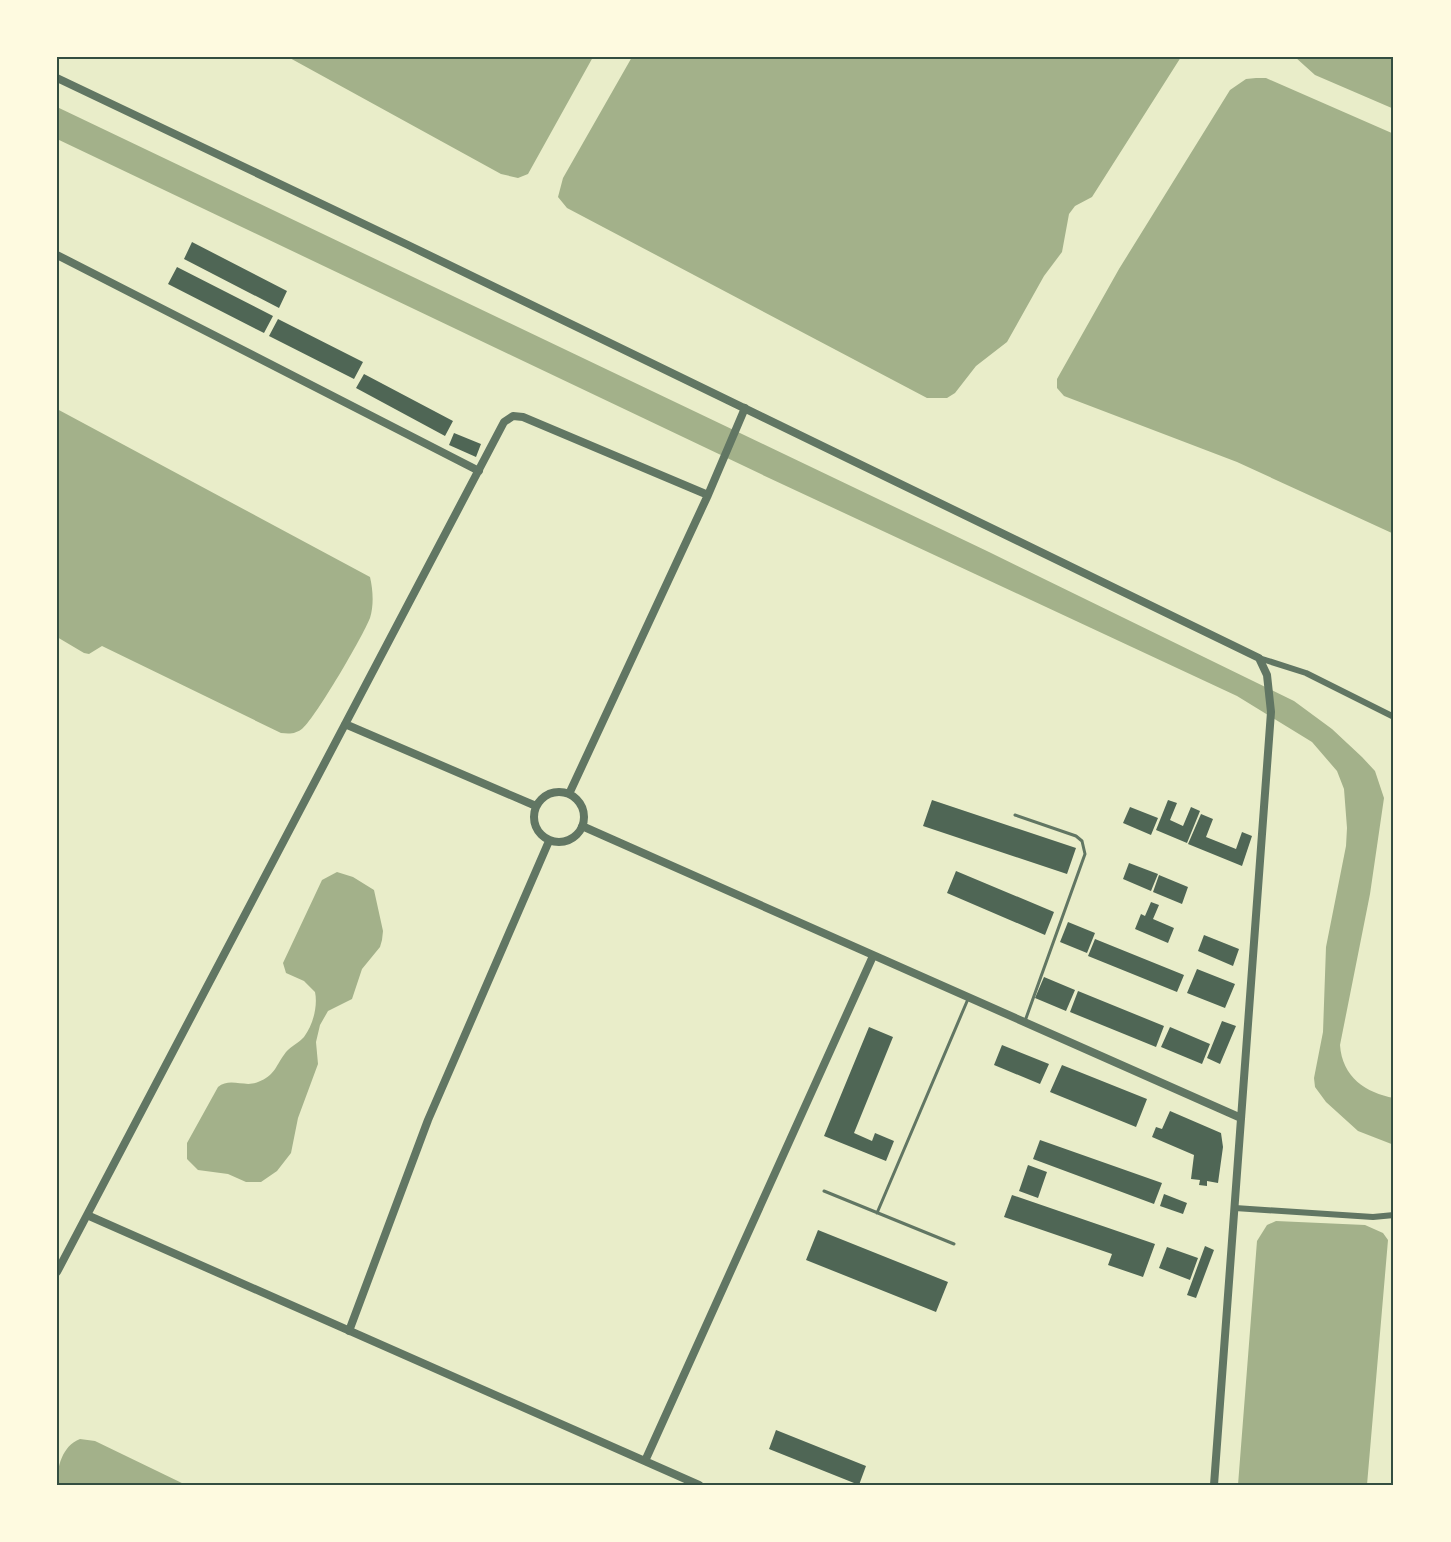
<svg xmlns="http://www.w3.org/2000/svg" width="1451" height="1542" font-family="'IBM Plex Sans',sans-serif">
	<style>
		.water { fill: #a3b18a }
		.building { fill: #4f6655 }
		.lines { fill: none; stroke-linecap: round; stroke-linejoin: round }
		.service { stroke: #617663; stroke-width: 3 }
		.minor { stroke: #617663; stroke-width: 6 }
		.tertiary { stroke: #617663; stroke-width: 8 }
		.neatline { fill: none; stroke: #344e41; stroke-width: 2 }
	</style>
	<rect width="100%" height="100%" fill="#e9edc9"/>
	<path class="water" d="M 288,57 L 593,57 L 528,174 L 518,178 L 501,174 Z
		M 632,57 L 1181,57 L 1092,197 L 1075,206 L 1069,214 L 1062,252 L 1044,276 L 1007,342 L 976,366 L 955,393 L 947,398 L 927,398 L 567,208 L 558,197 L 563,178 Z
		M 1295,57 L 1394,57 L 1394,109 L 1315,75 Z
		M 1256,78 L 1266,78 L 1394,134 L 1394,534 L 1237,462 L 1064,396 L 1057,388 L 1057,379 L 1119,269 L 1230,90 L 1246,79 Z
		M 57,107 L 989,552 L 1294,701 L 1332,729 L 1362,757 L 1375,771 L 1384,798 L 1370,894 L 1340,1045 C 1342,1077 1366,1093 1394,1098 L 1394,1145 L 1358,1131 L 1326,1102 L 1315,1087 L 1314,1078 L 1323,1032 L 1326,947 L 1346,846 L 1347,828 L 1344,789 L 1337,771 L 1312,742 L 1237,696 L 769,478 L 57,139 Z
		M 57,409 L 370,577 C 373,590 374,605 370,618 C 363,636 316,717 303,728 C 296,734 290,734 281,733 L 102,646 L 89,654 L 84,653 L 57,637 Z
		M 337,872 L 353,877 L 374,890 L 383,931 L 382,940 L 380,947 L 362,969 L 352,999 L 328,1011 L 320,1025 L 316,1042 L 318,1064 L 298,1118 L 291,1153 L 277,1171 L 261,1182 L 246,1182 L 228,1174 L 198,1170 L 187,1159 L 187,1143 L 218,1087 C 230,1077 245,1088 258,1082 C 275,1076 276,1065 286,1052 C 291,1046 299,1043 304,1037 C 313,1025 318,1006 315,992 L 304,981 L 286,973 L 283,963 L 322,880 Z
		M 1276,1221 L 1365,1225 L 1383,1233 L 1388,1240 L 1367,1485 L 1238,1485 L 1257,1241 L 1267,1225 Z
		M 80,1439 L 95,1441 L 186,1485 L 57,1485 C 57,1467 62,1446 80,1439 Z"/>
	<path class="building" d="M 192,242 L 287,291 L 279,308 L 184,259 Z
		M 177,267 L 273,316 L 264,333 L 168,284 Z
		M 278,319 L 363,362 L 354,379 L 269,336 Z
		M 364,374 L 453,421 L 445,436 L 356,388 Z
		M 454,433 L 481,444 L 476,457 L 449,445 Z
		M 932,800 L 1076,848 L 1067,874 L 923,826 Z
		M 1168,800 L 1177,803 L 1170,820 L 1183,826 L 1191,807 L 1200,811 L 1187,843 L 1156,830 Z
		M 1130,807 L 1158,818 L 1151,835 L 1123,823 Z
		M 1201,814 L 1213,819 L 1206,837 L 1236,849 L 1242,832 L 1252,836 L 1242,866 L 1188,844 Z
		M 1129,863 L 1158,874 L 1151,891 L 1123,879 Z
		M 956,871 L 1054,912 L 1045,935 L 947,893 Z
		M 1159,875 L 1188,887 L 1182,904 L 1153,892 Z
		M 1151,902 L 1159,905 L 1153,919 L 1174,928 L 1168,943 L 1135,929 L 1141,914 L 1145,916 Z
		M 1068,922 L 1095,933 L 1087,953 L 1060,942 Z
		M 1204,935 L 1239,949 L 1233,966 L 1198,951 Z
		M 1095,939 L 1184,975 L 1177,992 L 1088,956 Z
		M 1197,969 L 1235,984 L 1225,1008 L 1187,993 Z
		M 1044,977 L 1075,990 L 1066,1011 L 1035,998 Z
		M 1078,991 L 1164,1026 L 1156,1047 L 1070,1012 Z
		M 1222,1021 L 1236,1026 L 1220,1064 L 1207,1058 Z
		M 869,1027 L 893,1037 L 854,1133 L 872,1141 L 875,1133 L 894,1141 L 886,1161 L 824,1136 Z
		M 1170,1027 L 1210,1044 L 1202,1064 L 1161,1047 Z
		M 1002,1045 L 1049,1064 L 1040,1084 L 994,1065 Z
		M 1062,1065 L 1147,1099 L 1136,1127 L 1050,1092 Z
		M 1170,1111 L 1221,1133 L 1223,1147 L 1218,1183 L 1207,1181 L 1207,1186 L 1199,1185 L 1200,1180 L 1191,1179 L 1194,1155 L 1152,1137 L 1156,1127 L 1162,1129 Z
		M 1040,1140 L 1162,1183 L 1154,1204 L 1033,1159 Z
		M 1028,1165 L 1047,1172 L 1038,1198 L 1019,1191 Z
		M 1164,1194 L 1187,1203 L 1183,1214 L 1160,1206 Z
		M 1012,1195 L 1155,1244 L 1143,1277 L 1108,1265 L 1112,1254 L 1004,1217 Z
		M 818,1230 L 948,1282 L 936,1312 L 806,1260 Z
		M 1205,1246 L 1214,1250 L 1196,1298 L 1187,1295 Z
		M 1167,1247 L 1198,1258 L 1190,1280 L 1159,1268 Z
		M 776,1430 L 866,1466 L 859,1485 L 769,1449 Z"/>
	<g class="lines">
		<path class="service" d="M 1015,815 L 1076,836 L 1082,841 L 1085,854 L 1025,1021
			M 824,1191 L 954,1244
			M 877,1213 L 968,999"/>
		<path class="minor" d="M 1259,658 L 1306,673 L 1394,717
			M 1235,1208 L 1373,1217 L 1394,1215"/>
		<path class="tertiary" d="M 57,78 L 408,245 L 1259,658 L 1267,675 L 1271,712 L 1214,1485
			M 57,255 L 479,471
			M 345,724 L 536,806
			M534 817a25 25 0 1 1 50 0a25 25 0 1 1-50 0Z
			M 569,794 L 708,495 L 745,408
			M 582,826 L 1241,1118
			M 87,1215 L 699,1485
			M 57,1272 L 504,422 L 513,416 L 523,417 L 708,495
			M 349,1331 L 428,1120 L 549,841
			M 645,1461 L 873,956"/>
	</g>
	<rect width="1451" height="1542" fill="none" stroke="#fefae0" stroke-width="117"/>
	<rect x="58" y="58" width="1334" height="1426" class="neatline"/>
</svg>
